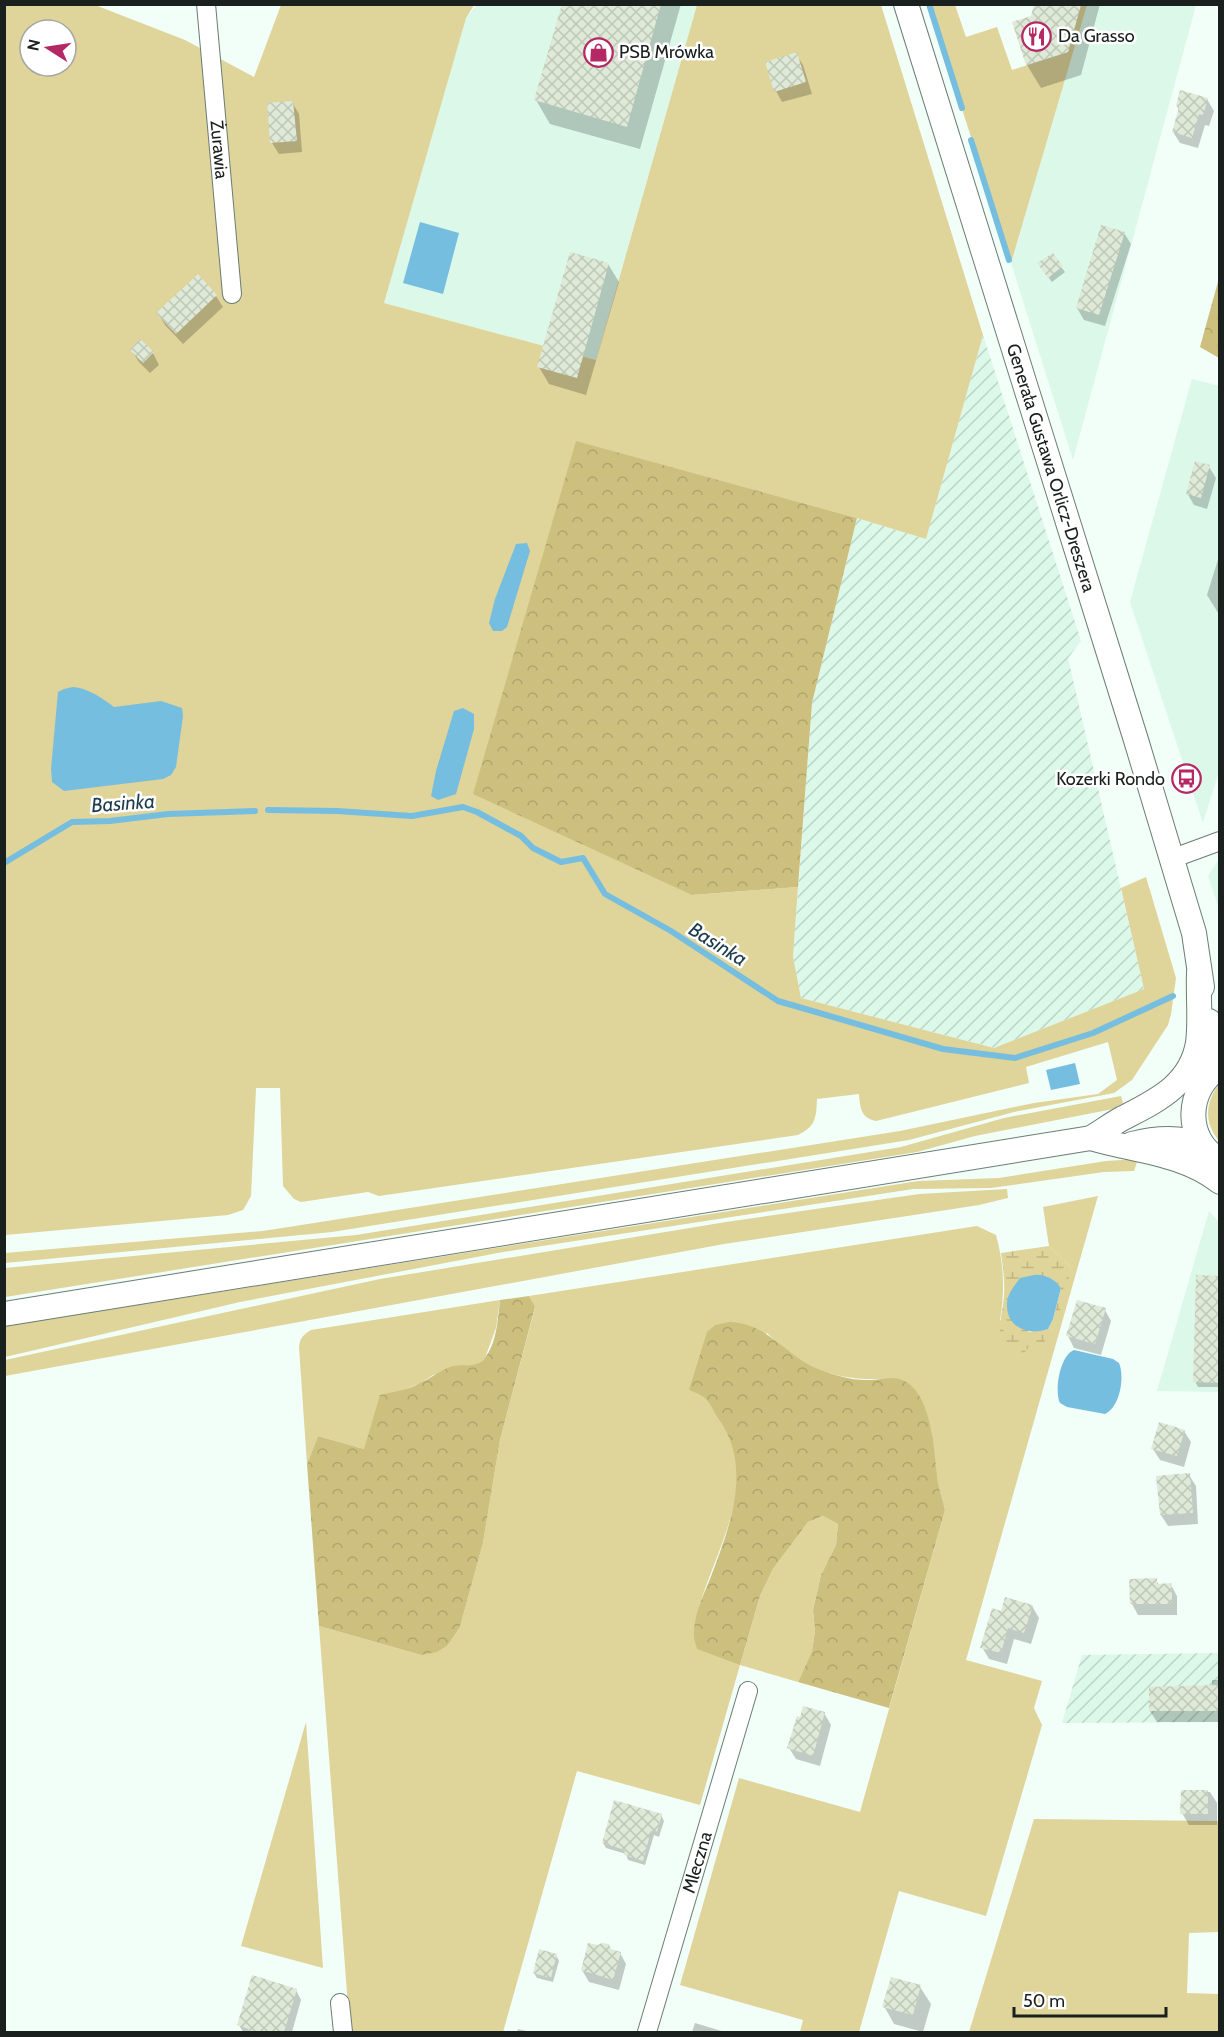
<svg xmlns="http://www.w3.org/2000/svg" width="1224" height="2037" font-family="Cabin,sans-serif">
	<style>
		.built { fill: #dbf8e9 }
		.industrial { fill: url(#industrial-furrows) }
		.green { fill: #dfd49a; fill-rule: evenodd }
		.forest { fill: url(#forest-crowns) }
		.wetland { fill: url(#wetland-marsh); fill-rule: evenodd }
		.water { fill: #76bee0 }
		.shadow { fill: #0003 }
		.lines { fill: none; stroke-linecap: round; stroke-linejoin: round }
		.stream { stroke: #76bee0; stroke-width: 6 }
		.building { fill: url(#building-cross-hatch) }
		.minor-casing { stroke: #6b7d74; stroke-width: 20 }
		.secondary-casing { stroke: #6b7d74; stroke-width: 26 }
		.minor { stroke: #fff; stroke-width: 18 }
		.secondary { stroke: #fff; stroke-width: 24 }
		.labels { text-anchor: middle; stroke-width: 5; stroke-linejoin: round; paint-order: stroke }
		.poi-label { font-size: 18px; fill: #19201d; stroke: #fff; text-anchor: start }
		.street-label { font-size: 18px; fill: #19201d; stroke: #fff }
		.water-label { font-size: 20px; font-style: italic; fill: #1b3c4c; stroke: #fff }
	</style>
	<defs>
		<pattern id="industrial-furrows" width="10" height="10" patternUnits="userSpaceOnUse" patternTransform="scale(1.5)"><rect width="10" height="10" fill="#dbf8e9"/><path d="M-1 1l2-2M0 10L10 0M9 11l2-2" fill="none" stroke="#bbd4c7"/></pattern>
		<pattern id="forest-crowns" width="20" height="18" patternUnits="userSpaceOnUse" patternTransform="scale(1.5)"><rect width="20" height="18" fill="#cdc07e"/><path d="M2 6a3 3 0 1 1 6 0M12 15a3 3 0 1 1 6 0" fill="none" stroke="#afa56c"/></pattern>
		<pattern id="wetland-marsh" width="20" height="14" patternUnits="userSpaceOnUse" patternTransform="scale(1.5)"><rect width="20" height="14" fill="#dfd49a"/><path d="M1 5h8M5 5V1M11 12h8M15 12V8" fill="none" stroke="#bfb684"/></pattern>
		<pattern id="building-cross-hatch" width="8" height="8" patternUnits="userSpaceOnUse" patternTransform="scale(1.5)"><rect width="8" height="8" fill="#dfe9d7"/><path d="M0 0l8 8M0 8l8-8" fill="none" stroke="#bfc8b8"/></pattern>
	</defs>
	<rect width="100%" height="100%" fill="#f2fef8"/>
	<path class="built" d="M 477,5 L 697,5 L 596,360 L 384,303 L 466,17 Z
		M 1087,5 L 1196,5 L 1073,460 L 1011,263 Z
		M 1192,379 L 1219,386 L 1220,768 L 1203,823 L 1130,602 Z
		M 1219,859 L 1219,909 L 1208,876 Z
		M 1209,1211 L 1219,1222 L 1219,1392 L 1157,1391 Z"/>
	<path class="industrial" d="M 983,335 L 1081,641 L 1068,658 L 1144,989 L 994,1048 L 801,998 L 793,957 L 812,703 L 857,518 L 926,539 Z
		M 1219,1653 L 1219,1722 L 1062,1723 L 1082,1655 Z"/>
	<path class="green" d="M 5,5 L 95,5 L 185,40 L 254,77 L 281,5 L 474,5 L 466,18 L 384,303 L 596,360 L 697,5 L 881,5 L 983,335 L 926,539 L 857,518 L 576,442 L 692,895 L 798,887 L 793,957 L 801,998 L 994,1048 L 1144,989 L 1121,888 L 1146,877 L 1176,978 L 1171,1014 L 1168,1025 L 1132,1080 L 1114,1093 L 1014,1112 L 909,1140 L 332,1232 L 5,1263 L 5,1253 L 263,1231 L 900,1131 L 1034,1103 L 1098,1094 L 1117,1080 L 1108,1042 L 1026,1067 L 1029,1083 L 876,1121 C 861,1118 860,1108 859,1094 L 817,1099 C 816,1118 816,1126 798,1135 L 379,1196 L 368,1192 L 301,1202 L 294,1199 L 283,1186 L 280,1088 L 256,1088 L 251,1196 L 243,1210 L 228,1215 L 5,1235 ZM 30,30 L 66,30 L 66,66 L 30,66 Z
		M 929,5 L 955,5 L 966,37 L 997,27 L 1012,70 L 1068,52 L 1081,5 L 1087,5 L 1011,263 Z
		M 1219,1084 L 1220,1141 L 1219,1141 C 1204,1123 1205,1103 1219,1084 Z
		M 1121,1096 L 1123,1103 L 1113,1109 L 975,1136 L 917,1152 L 5,1297 L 5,1268 L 356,1235 L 901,1147 L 1004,1118 Z
		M 1138,1159 L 1134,1171 L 1104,1172 L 991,1188 L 913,1189 L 503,1252 L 240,1302 L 5,1357 L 5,1326 L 918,1181 L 999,1178 L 1106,1161 Z
		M 1007,1189 L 1008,1198 L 979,1205 L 724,1244 L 5,1376 L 5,1360 L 380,1279 L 726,1222 L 919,1194 Z
		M 1098,1196 L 966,1660 L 1042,1681 L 1034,1708 L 1042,1725 L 986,1916 L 899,1891 L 859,2032 L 800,2032 L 803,2020 L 680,1985 L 739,1778 L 860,1812 L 945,1510 L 938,1484 L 895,1378 C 840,1383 807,1371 767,1333 L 705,1396 C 713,1408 724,1421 730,1435 C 754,1488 715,1554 700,1604 C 697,1614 696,1625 694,1636 L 740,1665 L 760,1596 L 773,1569 L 808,1522 L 823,1516 L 838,1524 L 836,1545 L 821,1575 L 813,1610 L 815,1631 L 812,1651 L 798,1682 L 740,1665 L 700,1805 L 577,1771 L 503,2032 L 350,2032 L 319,1626 L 421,1655 L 448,1645 L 460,1627 L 483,1543 L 500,1440 L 535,1308 L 529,1296 L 977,1226 L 996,1235 C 1004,1264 1005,1290 1000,1320 L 1030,1346 L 1052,1330 L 1071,1267 L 1049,1246 L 1043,1207 Z
		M 500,1300 L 496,1328 L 485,1358 L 478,1364 L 433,1375 L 421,1383 L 403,1390 L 364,1449 L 318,1436 L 307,1464 L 299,1347 C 300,1338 303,1335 311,1330 Z
		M 306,1722 L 323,1968 L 241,1946 Z
		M 1034,1819 L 1219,1821 L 1219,1932 L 1189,1933 L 1187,1993 L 1219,1994 L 1219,2032 L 969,2032 Z"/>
	<path class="forest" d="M 1219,278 L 1219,358 L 1200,347 Z
		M 576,441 L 857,518 L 812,703 L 798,887 L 692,895 L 473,794 Z
		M 529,1296 L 535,1307 L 500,1440 L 483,1543 L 460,1627 L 448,1645 L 437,1652 L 421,1655 L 319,1626 L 307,1464 L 318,1436 L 364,1449 L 380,1395 C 393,1392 408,1390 420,1383 C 432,1378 441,1369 453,1366 C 464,1364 476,1368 484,1359 C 497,1344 498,1318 500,1300 Z
		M 729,1322 C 766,1323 782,1351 812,1366 C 829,1374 851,1381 870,1380 C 877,1380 885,1378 892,1378 C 933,1379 934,1454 938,1483 C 940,1492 943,1501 945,1510 L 889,1708 L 798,1682 L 812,1651 L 815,1631 L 813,1610 L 821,1575 L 836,1545 L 838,1524 L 823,1516 L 808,1522 L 773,1569 L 760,1596 L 740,1665 L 697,1649 C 696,1645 694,1640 694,1636 C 693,1617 703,1596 710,1579 C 729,1529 753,1469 720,1421 C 708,1403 711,1398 689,1390 L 707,1332 L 715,1325 Z"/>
	<path class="wetland" d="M 1049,1246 L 1071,1267 C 1066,1293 1059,1324 1042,1345 L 1030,1346 L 1021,1357 C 990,1348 1002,1320 1004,1296 C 1005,1282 1003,1267 1001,1253 ZM 1046,1276 L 1053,1280 L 1061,1288 L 1053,1319 L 1048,1329 L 1028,1332 Z"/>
	<path class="water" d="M 420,222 L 459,233 L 443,294 L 403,283 Z
		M 527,543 L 530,551 L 507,627 L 502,631 L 493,631 L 489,623 L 495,599 L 516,544 Z
		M 73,687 C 88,688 102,698 114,707 L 161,701 L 182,708 L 183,716 L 176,767 L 171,775 L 163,779 L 64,791 L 52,782 L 51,769 L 58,692 L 64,689 Z
		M 463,708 L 474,714 L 474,729 L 456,794 L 438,800 L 431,796 L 436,771 L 454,711 Z
		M 1075,1063 L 1080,1084 L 1051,1090 L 1046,1070 Z
		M 1034,1275 C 1046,1274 1054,1279 1061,1288 L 1053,1319 L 1048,1329 C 1029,1336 1006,1328 1007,1304 C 1007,1294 1015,1285 1020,1278 Z
		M 1074,1350 L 1113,1359 L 1119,1363 C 1125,1377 1120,1407 1105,1414 L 1067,1407 L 1060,1403 C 1054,1391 1060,1355 1074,1350 Z"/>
	<path class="shadow" d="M 563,4 L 681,4 L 640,149 L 550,124 L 536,100 Z
		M 1035,4 L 1100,4 L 1081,75 L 1041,88 L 1027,65 L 1032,17 Z
		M 796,54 L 803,65 L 812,94 L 782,102 L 776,91 Z
		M 1207,99 L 1214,111 L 1209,126 L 1205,125 L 1198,148 L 1180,143 L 1173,132 L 1179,111 L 1177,106 Z
		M 292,102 L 299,114 L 302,152 L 279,154 L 272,143 Z
		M 1124,233 L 1131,244 L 1105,326 L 1084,320 L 1077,308 Z
		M 1052,255 L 1065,272 L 1052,282 L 1042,269 Z
		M 608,264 L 619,282 L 586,395 L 549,384 L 539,367 Z
		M 216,296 L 223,307 L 183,344 L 165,325 L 158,313 Z
		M 140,341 L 153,353 L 159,365 L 150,373 L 139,362 L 132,351 Z
		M 1209,467 L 1216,478 L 1207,509 L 1194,505 L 1187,493 Z
		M 1220,553 L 1220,616 L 1207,595 Z
		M 1220,1277 L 1220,1387 L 1198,1387 L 1195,1381 Z
		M 1105,1310 L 1111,1321 L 1101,1355 L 1074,1348 L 1068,1336 Z
		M 1184,1431 L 1191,1442 L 1184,1467 L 1160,1460 L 1153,1449 Z
		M 1189,1475 L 1196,1486 L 1198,1524 L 1168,1526 L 1161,1515 Z
		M 1156,1580 L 1159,1585 L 1171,1585 L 1177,1596 L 1177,1615 L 1138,1615 L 1132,1604 Z
		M 1032,1606 L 1039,1618 L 1031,1644 L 1014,1639 L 1007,1664 L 989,1659 L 982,1647 L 1002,1613 Z
		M 1212,1680 L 1220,1680 L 1220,1722 L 1157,1722 L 1150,1711 L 1212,1686 Z
		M 824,1713 L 831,1725 L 820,1766 L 796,1759 L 789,1748 Z
		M 1182,1792 L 1210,1792 L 1217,1803 L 1217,1825 L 1189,1825 L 1182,1813 Z
		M 661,1815 L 664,1821 L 659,1837 L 654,1835 L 645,1865 L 628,1860 L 626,1854 L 606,1848 L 603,1843 Z
		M 610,1950 L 620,1953 L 626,1964 L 619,1990 L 589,1982 L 582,1970 Z
		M 556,1955 L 559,1961 L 553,1982 L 537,1978 L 534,1973 Z
		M 920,1987 L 931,2004 L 923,2032 L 894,2024 L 884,2006 Z
		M 296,1990 L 301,2000 L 292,2032 L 243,2032 L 239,2025 Z
		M 695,2023 L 725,2032 L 692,2032 Z
		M 518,2029 L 531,2032 L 517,2032 Z"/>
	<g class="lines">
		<path class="stream" d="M 929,4 L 962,108
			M 971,140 L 1009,260
			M 268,810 L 337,811 L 412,816 L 463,807 L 477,812 L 521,836 L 533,848 L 561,862 L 583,858 L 605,894 L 671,931 L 778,1001 L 943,1049 L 1015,1058 L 1093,1033 L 1173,996
			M 4,863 L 72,822 L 110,821 L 168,814 L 255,811"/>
	</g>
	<path class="building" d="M 562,4 L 661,4 L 627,127 L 534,100 Z
		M 1034,4 L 1081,4 L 1068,52 L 1026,65 L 1012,22 L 1031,16 Z
		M 797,52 L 806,82 L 774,92 L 765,62 Z
		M 1180,90 L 1208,98 L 1203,115 L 1199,114 L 1192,138 L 1172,132 L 1179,107 L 1176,106 Z
		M 293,101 L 297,141 L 270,143 L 267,103 Z
		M 1101,225 L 1125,232 L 1099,315 L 1076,308 Z
		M 570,252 L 609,263 L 577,378 L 537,367 Z
		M 1053,253 L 1063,266 L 1048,278 L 1037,263 Z
		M 198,274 L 217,295 L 176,334 L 156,313 Z
		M 140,339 L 154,352 L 143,363 L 130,350 Z
		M 1195,461 L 1210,465 L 1201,498 L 1186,494 Z
		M 1196,1275 L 1220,1276 L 1220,1383 L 1193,1382 Z
		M 1077,1300 L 1106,1308 L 1095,1344 L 1066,1336 Z
		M 1159,1422 L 1185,1430 L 1177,1456 L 1151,1449 Z
		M 1190,1473 L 1193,1513 L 1160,1515 L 1156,1476 Z
		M 1157,1578 L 1157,1584 L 1172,1583 L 1172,1604 L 1130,1604 L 1129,1579 Z
		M 1005,1597 L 1033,1605 L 1024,1633 L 1008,1628 L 1001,1653 L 980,1648 L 992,1608 L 1001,1611 Z
		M 1220,1685 L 1220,1711 L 1149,1711 L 1149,1687 Z
		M 803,1706 L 825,1712 L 813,1756 L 787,1748 L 797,1716 L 800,1717 Z
		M 1181,1790 L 1208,1790 L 1208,1814 L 1180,1814 Z
		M 614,1800 L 662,1814 L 657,1832 L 651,1831 L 643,1861 L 624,1855 L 625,1850 L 602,1843 Z
		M 588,1943 L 598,1945 L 602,1943 L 609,1944 L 611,1949 L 621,1952 L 613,1980 L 581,1970 Z
		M 539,1949 L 557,1954 L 551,1978 L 533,1973 Z
		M 252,1975 L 297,1989 L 284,2032 L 247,2032 L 249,2029 L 237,2025 Z
		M 891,1977 L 921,1985 L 913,2015 L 882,2007 Z"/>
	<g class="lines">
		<defs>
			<g id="minor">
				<path id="s1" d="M 206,4 L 232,294"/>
				<path d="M 1171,859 L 1220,841"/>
				<path d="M 340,2003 L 343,2032"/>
				<path id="s2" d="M 647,2032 L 748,1691"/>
			</g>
			<g id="secondary">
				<path id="s3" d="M 906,4 L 1136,740 L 1194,933 L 1202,987"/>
				<path d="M 1209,1021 L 1213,1062 L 1210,1073"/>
				<path d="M 1220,1067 C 1186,1088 1183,1140 1220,1160"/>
				<path d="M 1091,1138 C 1134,1151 1184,1153 1220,1182"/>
				<path d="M 1132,1144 C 1156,1138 1179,1136 1202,1145"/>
				<path d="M 4,1314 L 1091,1138 C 1101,1132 1112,1124 1123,1118 C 1156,1101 1191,1085 1198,1043 C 1201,1020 1198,996 1199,973"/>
			</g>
		</defs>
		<use href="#minor" class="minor-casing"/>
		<use href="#secondary" class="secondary-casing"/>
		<use href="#minor" class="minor"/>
		<use href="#secondary" class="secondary"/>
	</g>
	<defs>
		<symbol id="restaurant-ring" viewBox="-11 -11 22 22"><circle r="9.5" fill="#fff" stroke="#b42964" stroke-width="1.5"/><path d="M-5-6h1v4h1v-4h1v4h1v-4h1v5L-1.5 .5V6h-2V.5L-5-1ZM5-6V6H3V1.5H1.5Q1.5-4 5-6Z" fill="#b42964"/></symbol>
		<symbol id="shop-ring" viewBox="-11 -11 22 22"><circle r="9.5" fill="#fff" stroke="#b42964" stroke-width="1.5"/><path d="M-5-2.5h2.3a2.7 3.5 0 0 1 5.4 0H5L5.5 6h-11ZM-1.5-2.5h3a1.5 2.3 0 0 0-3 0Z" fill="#b42964"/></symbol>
		<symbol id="bus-ring" viewBox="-11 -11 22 22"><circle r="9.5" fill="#fff" stroke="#b42964" stroke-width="1.5"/><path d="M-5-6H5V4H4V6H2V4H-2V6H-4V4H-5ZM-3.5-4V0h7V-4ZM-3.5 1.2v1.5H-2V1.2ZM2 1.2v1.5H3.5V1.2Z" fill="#b42964"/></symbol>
	</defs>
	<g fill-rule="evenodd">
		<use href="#restaurant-ring" x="1020" y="20" width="33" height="33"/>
		<use href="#shop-ring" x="582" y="36" width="33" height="33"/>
		<use href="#bus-ring" x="1170" y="762" width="33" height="33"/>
	</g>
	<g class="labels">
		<g class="poi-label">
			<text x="1058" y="42">Da Grasso</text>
			<text x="619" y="58">PSB Mrówka</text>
			<text x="1165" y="785" text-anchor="end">Kozerki Rondo</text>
		</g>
		<g class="street-label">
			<text dy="6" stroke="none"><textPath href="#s1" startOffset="146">Żurawia</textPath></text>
			<text dy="6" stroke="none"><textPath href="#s3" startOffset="486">Generała Gustawa Orlicz-Dreszera</textPath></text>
			<text dy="6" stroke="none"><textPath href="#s2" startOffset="177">Mleczna</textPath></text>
		</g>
		<g class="water-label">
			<text transform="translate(123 803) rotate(-4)" y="7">Basinka</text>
			<text transform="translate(718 944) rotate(32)" y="7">Basinka</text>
		</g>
	</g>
	<rect width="1224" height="2037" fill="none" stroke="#19201d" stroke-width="12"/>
	<g transform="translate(48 48) rotate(282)"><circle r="28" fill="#ffffff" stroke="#a3a6a5" stroke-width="1.5"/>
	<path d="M0-4.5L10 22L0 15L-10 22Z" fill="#b42964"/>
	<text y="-9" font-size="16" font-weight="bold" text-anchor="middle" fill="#19201d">N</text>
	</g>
	<path d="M1014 2007v9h152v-9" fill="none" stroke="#19201d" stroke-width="3"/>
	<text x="1023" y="2007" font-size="18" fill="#19201d" stroke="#ffffff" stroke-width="4.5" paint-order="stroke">50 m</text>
</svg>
